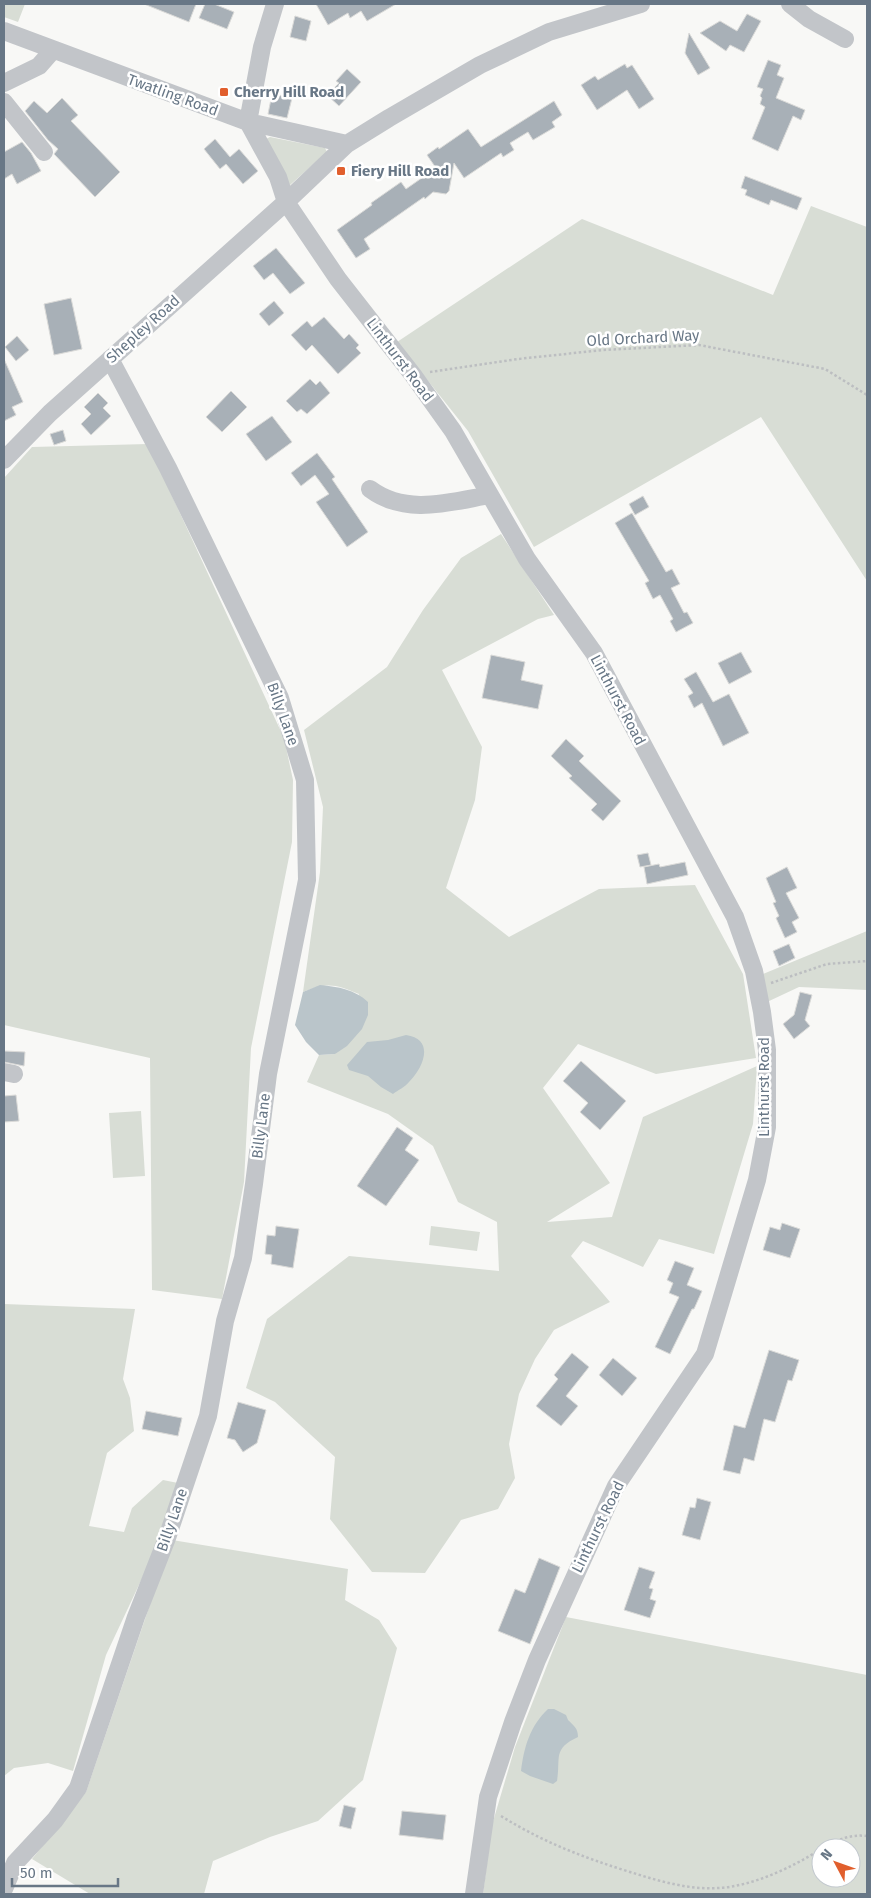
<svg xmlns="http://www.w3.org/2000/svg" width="871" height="1898" font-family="'Fira Sans',sans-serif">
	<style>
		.green { fill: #d8ddd5; fill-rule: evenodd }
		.water { fill: #bac5ca }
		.building { fill: #a8b0b7; stroke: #dadad8 }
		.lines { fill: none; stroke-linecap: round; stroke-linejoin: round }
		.path { stroke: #bcbec1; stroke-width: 2.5; stroke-dasharray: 2.5 2.5; stroke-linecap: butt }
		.minor { stroke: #c2c5c9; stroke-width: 18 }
		.poi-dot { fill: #e15f2d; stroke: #fff; stroke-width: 2 }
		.labels { text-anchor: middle; stroke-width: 5; stroke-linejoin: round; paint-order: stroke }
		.poi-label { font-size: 15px; font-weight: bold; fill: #687786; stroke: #fff; text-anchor: start }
		.street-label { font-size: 15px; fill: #687786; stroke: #fff }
	</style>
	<rect width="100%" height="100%" fill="#f8f8f6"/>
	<path class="green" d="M 4,4 L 25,4 L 18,22 L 4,17 Z
		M 270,137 L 325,148 L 327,152 L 290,185 L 287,183 L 266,139 Z
		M 811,206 L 867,227 L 867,581 L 761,417 L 534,547 L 468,431 L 397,342 L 582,219 L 773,295 Z
		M 148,444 L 284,738 L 293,780 L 292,842 L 251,1048 L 244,1182 L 222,1299 L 152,1290 L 150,1058 L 4,1025 L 4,478 L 32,447 Z
		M 501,534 L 554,615 L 538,619 L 442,670 L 482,747 L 475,800 L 446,888 L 509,937 L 599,889 L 695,885 L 743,974 L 756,1058 L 656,1074 L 578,1044 L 543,1088 L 610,1183 L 547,1222 L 612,1217 L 643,1117 L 757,1066 L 753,1124 L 714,1254 L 659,1239 L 643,1267 L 583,1241 L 571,1256 L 610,1302 L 554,1330 L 535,1359 L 519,1394 L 509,1444 L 515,1478 L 498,1509 L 461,1520 L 425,1573 L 372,1572 L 330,1519 L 335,1457 L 275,1402 L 246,1388 L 267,1319 L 349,1256 L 499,1271 L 497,1222 L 458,1202 L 433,1146 L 388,1114 L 307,1082 L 319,1055 L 335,1054 L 359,994 C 336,984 327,982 303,992 L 320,872 L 323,807 L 304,730 L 387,667 L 423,610 L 461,558 Z
		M 867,931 L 867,990 L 799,987 L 767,1002 L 763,974 Z
		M 141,1111 L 145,1176 L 113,1178 L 109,1113 Z
		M 431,1226 L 480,1232 L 477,1251 L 429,1245 Z
		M 4,1304 L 135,1309 L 123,1379 L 130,1398 L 134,1431 L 107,1453 L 89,1526 L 124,1532 L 132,1508 L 163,1480 L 178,1483 L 161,1538 L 106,1655 L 73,1771 L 48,1763 L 14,1768 L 4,1776 Z
		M 172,1540 L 348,1569 L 345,1600 L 379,1620 L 397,1648 L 363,1780 L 318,1821 L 270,1837 L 213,1861 L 204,1894 L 90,1894 L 32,1859 L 86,1792 Z
		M 566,1617 L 867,1675 L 867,1894 L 483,1894 L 492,1825 L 515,1747 ZM 821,1848 L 851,1848 L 851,1878 L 821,1878 Z"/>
	<path class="water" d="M 320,985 C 339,987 354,989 368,1002 L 368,1015 L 362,1029 L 347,1046 L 335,1054 L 319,1055 L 306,1042 L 295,1025 L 303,992 Z
		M 406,1035 C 435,1039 424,1067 409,1082 C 405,1087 398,1090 393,1094 L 381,1087 L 368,1076 L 349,1070 L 347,1065 L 367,1042 L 388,1040 Z
		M 548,1709 L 554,1709 L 566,1715 L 568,1720 C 574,1726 578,1728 578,1737 C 552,1749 561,1758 557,1781 L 553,1784 L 530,1776 L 521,1771 C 524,1747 530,1726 548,1709 Z"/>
	<path class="building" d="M 144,4 L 196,4 L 189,22 Z
		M 205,4 L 214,4 L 234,12 L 227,29 L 199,18 Z
		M 316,4 L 396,4 L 367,21 L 361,11 L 350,18 L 348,13 L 328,25 Z
		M 747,14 L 761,21 L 744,52 L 730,45 L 726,51 L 700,33 L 720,21 L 737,31 Z
		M 295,16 L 311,21 L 306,41 L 290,37 Z
		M 689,33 L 710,68 L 698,75 L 685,53 Z
		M 768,60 L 781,65 L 777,75 L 784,78 L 776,98 L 805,110 L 801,120 L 793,116 L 778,151 L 752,139 L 765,107 L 760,104 L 762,98 L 760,96 L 763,89 L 757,87 Z
		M 625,64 L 627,68 L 632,65 L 654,99 L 639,109 L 627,90 L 597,110 L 581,85 L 595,76 L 598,80 Z
		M 347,69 L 361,82 L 339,106 L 327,95 L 339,83 L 336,81 Z
		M 272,94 L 292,98 L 287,118 L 268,114 Z
		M 62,98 L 78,115 L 71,121 L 120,172 L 95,197 L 54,154 L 58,149 L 48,140 L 25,111 L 34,101 L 47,113 Z
		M 554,101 L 562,115 L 552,122 L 555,127 L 533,140 L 528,132 L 510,143 L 514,150 L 503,157 L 501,153 L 464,178 L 454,163 L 449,191 L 446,194 L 433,192 L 425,199 L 424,197 L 364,239 L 370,249 L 356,258 L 337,230 L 372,205 L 371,203 L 401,182 L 406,189 L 436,168 L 427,155 L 438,147 L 439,149 L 468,129 L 481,147 Z
		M 215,139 L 230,157 L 239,149 L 258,171 L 243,184 L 226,164 L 220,169 L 204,149 Z
		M 22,142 L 31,153 L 41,171 L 17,184 L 12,174 L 4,179 L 4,152 Z
		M 745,176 L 802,198 L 797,210 L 771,200 L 769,205 L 745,195 L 747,190 L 741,188 Z
		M 276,248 L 305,283 L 290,294 L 273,273 L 264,280 L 253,266 Z
		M 71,298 L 82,349 L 54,355 L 44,304 Z
		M 274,301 L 284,313 L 269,326 L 259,314 Z
		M 324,317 L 344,339 L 349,334 L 359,345 L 356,348 L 361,353 L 338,374 L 312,345 L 306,351 L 291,335 L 307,321 L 312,327 Z
		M 17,336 L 29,350 L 16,361 L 5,347 Z
		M 4,359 L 23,402 L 12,407 L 16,415 L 4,421 Z
		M 310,379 L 316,385 L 320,381 L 330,393 L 307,414 L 301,409 L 297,412 L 286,401 Z
		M 231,391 L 247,407 L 222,432 L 206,417 Z
		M 98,393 L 108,403 L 103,408 L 111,416 L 91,435 L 81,424 L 91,414 L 84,407 Z
		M 272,416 L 292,442 L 266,461 L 246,434 Z
		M 63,430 L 66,441 L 54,445 L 50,434 Z
		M 317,453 L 335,477 L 332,479 L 368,532 L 347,547 L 316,502 L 329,494 L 315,475 L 301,486 L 291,473 Z
		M 643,496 L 649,507 L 635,515 L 629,504 Z
		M 632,513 L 666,572 L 672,569 L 680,584 L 671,588 L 684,613 L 687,612 L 693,623 L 676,632 L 670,621 L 673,619 L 660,595 L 653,599 L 645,583 L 649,581 L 615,523 Z
		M 741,652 L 752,672 L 729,684 L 718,663 Z
		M 491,655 L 525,662 L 521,680 L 543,685 L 538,709 L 482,698 Z
		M 696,672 L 713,702 L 729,694 L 749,733 L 723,746 L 702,703 L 694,708 L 688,696 L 693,693 L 684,679 Z
		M 566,739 L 584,756 L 579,761 L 621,801 L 603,821 L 591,810 L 597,804 L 569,778 L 572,776 L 551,756 Z
		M 648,853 L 651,865 L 640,867 L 637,855 Z
		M 685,862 L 688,875 L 647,884 L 644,867 L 659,864 L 660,867 Z
		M 787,867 L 797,888 L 786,893 L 799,918 L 792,922 L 797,932 L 785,938 L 776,918 L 779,916 L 773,903 L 776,902 L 766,878 Z
		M 789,944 L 795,958 L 779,966 L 773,951 Z
		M 800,992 L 812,995 L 805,1020 L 810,1026 L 794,1039 L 783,1024 L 794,1015 Z
		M 4,1051 L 25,1052 L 24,1066 L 4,1062 Z
		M 581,1061 L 626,1101 L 600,1130 L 580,1112 L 588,1103 L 563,1081 Z
		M 16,1095 L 19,1121 L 4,1122 L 4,1096 Z
		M 397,1127 L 413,1138 L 405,1150 L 419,1160 L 386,1206 L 357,1186 Z
		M 782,1223 L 800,1229 L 790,1258 L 763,1250 L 770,1227 L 780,1230 Z
		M 276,1226 L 299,1229 L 293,1268 L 271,1264 L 272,1255 L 265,1254 L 267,1235 L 275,1236 Z
		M 675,1261 L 694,1268 L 687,1285 L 702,1291 L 694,1309 L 692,1309 L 670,1354 L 655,1347 L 679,1297 L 669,1293 L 673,1283 L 667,1280 Z
		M 769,1350 L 799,1360 L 792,1381 L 788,1380 L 775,1422 L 764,1419 L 754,1461 L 744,1458 L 740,1474 L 723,1470 L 734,1425 L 745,1428 Z
		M 572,1353 L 589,1367 L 566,1396 L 578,1406 L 561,1426 L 536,1406 L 558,1379 L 554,1375 Z
		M 613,1358 L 637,1378 L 622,1396 L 599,1375 Z
		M 238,1402 L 266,1410 L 257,1443 L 243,1452 L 235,1440 L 227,1438 Z
		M 146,1411 L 182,1418 L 178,1436 L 142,1429 Z
		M 697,1498 L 711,1502 L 700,1540 L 682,1535 L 690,1507 L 695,1508 Z
		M 539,1558 L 560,1567 L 530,1644 L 498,1631 L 515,1589 L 525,1593 Z
		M 639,1567 L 655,1572 L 649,1588 L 653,1589 L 650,1599 L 656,1601 L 650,1618 L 624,1610 Z
		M 344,1805 L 356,1808 L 351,1829 L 339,1826 Z
		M 402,1811 L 446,1815 L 443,1840 L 399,1835 Z"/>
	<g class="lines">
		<path class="path" d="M 430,372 L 518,359 L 603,350 L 699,345 L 825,369 L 867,395
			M 771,983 L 827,964 L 867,961
			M 501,1816 C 543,1842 582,1857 630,1872 C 659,1881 688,1890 719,1888 C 753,1886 793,1867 821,1849
			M 822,1848 C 837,1840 850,1834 867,1836"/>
		<path class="minor" d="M 275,4 L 262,47 L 248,122 L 278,177 L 286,202 L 338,279 L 413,375 L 453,431 L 527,559 L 594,653 L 735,917 L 754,971 L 762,1012 L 767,1050 L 767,1127 L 757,1180 L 705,1354 L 616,1486 L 537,1660 L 513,1722 L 488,1797 L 474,1894
			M 790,4 L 809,19 L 845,39
			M 4,31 L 248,122 L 347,144
			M 4,83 L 39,66 L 53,50
			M 4,102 L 44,152
			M 4,460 L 50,413 L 286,202 L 347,144 L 389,118 L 480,65 L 549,32 L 641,4
			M 370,489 C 406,516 450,502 490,495
			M 4,1072 L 14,1074
			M 4,1889 L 15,1863 L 55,1820 L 78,1788 L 136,1617 L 167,1538 L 208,1416 L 225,1321 L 243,1258 L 254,1184 L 268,1074 L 307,880 L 305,780 L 280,698 L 168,468 L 110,359"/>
	</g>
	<g class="poi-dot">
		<rect x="219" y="87" width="10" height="10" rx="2.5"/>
		<rect x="336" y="166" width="10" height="10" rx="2.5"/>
	</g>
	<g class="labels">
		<g class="poi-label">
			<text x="234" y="97">Cherry Hill Road</text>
			<text x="351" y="176">Fiery Hill Road</text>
		</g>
		<g class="street-label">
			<text transform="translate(173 95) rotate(20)" y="5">Twatling Road</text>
			<text transform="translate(143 329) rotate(-42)" y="5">Shepley Road</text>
			<text transform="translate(643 338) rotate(-3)" y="5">Old Orchard Way</text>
			<text transform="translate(400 360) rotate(53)" y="5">Linthurst Road</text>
			<text transform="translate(618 700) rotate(62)" y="5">Linthurst Road</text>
			<text transform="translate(283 714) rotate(70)" y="5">Billy Lane</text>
			<text transform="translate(764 1087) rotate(-90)" y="5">Linthurst Road</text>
			<text transform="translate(261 1126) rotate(-83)" y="5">Billy Lane</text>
			<text transform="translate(172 1520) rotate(-71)" y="5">Billy Lane</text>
			<text transform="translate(598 1527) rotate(-64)" y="5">Linthurst Road</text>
		</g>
	</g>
	<rect width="871" height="1898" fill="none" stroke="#687786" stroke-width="10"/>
	<g transform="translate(836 1863) rotate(311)"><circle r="24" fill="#ffffff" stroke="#c3c9cf"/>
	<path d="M0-4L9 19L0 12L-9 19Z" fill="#e15f2d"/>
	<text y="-8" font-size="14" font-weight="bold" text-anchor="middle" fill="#687786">N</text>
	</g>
	<path d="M12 1878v8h106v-8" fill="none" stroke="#687786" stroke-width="2.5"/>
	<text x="20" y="1878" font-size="15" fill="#687786" stroke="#ffffff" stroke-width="4" paint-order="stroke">50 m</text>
</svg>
